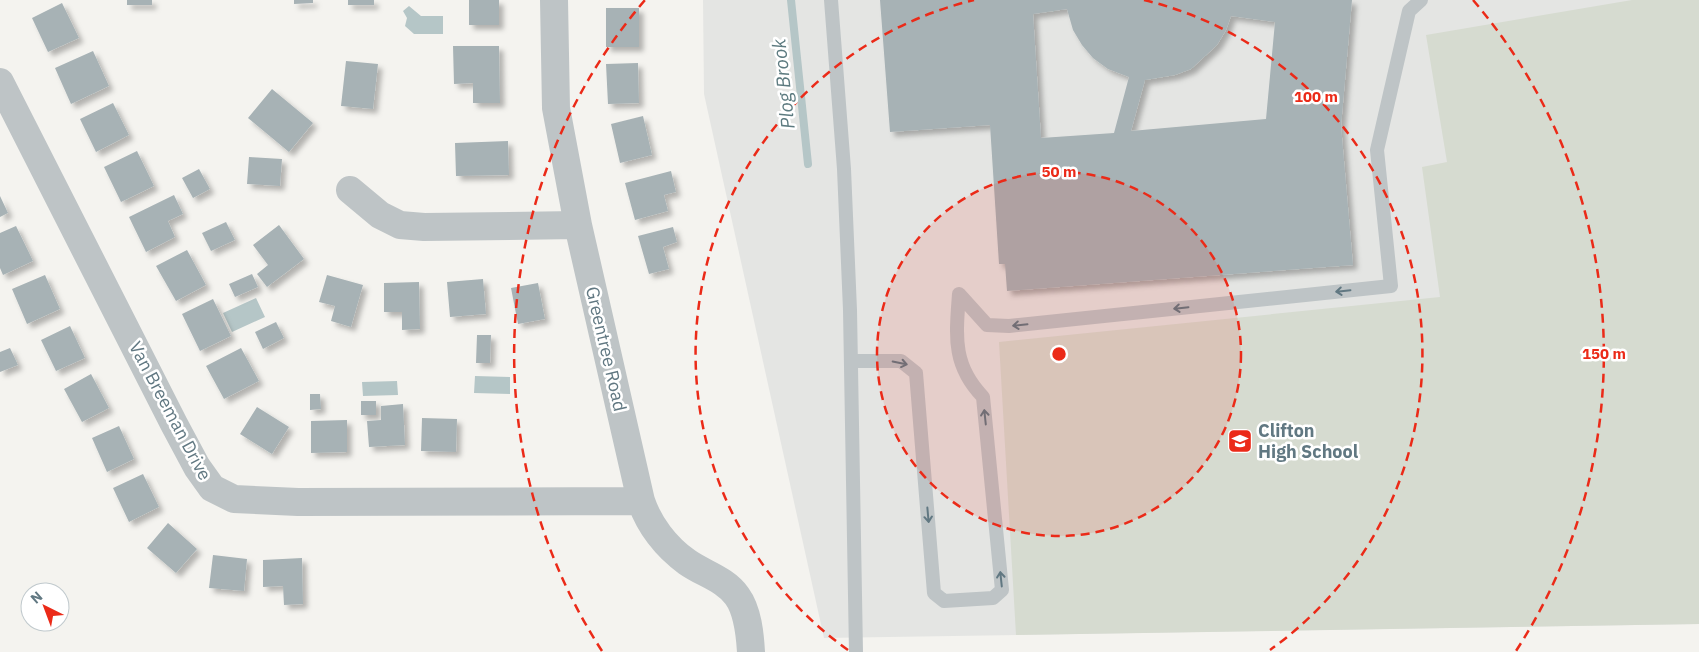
<svg xmlns="http://www.w3.org/2000/svg" width="1699" height="652" font-family="'IBM Plex Sans',sans-serif">
	<style>
		.built { fill: #e4e5e3 }
		.green { fill: #d6dbd0 }
		.water { fill: #b5c6c7 }
		.lines { fill: none; stroke-linecap: round; stroke-linejoin: round }
		.stream { stroke: #b5c6c7; stroke-width: 8 }
		.building { fill: #a7b2b5; fill-rule: evenodd; filter: url(#shadow) }
		.lane { stroke: #bec4c6; stroke-width: 14 }
		.street { stroke: #bec4c6; stroke-width: 28 }
		.oneway { stroke: #617882 }
		.ring { fill: none; stroke: #eb2a18; stroke-width: 2.5; stroke-dasharray: 9 6 }
		.labels { text-anchor: middle; stroke-width: 5; stroke-linejoin: round; paint-order: stroke }
		.street-label { font-size: 18px; fill: #617882; stroke: #fff }
		.poi-label { font-size: 18px; font-weight: bold; fill: #617882; stroke: #fff; text-anchor: start }
		.water-label { font-size: 19px; font-style: italic; fill: #5d7b80; stroke: #fff }
		.centre { fill: #eb2a18; stroke: #fff; stroke-width: 2.5 }
		.ring-label { font-size: 15px; text-anchor: middle; font-weight: bold; fill: #eb2a18; stroke: #fff; stroke-width: 5; stroke-linejoin: round; paint-order: stroke }
	</style>
	<defs>
		<filter id="shadow"><feDropShadow dx="4.5" dy="4.5" stdDeviation="2.5" flood-color="#0004"/></filter>
	</defs>
	<rect width="100%" height="100%" fill="#f4f3ef"/>
	<path class="built" d="M 703,0 L 1697,0 L 1699,23 L 1699,624 L 824,638 L 704,94 Z"/>
	<path class="green" d="M 1632,0 L 1699,0 L 1699,624 L 1016,635 L 999,342 L 1440,297 L 1422,167 L 1447,162 L 1426,35 Z"/>
	<path class="water" d="M 409,6 L 421,16 L 443,16 L 443,34 L 414,34 L 405,26 L 407,18 L 403,11 Z
		M 256,298 L 265,317 L 232,332 L 223,313 Z
		M 475,376 L 510,377 L 510,394 L 474,393 Z
		M 397,381 L 398,395 L 363,396 L 362,382 Z"/>
	<g class="lines">
		<path class="stream" d="M 791,0 L 808,164"/>
	</g>
	<path class="building" d="M 127,0 L 152,0 L 152,5 L 127,5 Z
		M 294,0 L 313,0 L 313,3 L 294,4 Z
		M 348,0 L 374,0 L 374,5 L 348,5 Z
		M 469,0 L 499,0 L 499,25 L 469,25 Z
		M 880,0 L 1352,0 L 1341,126 L 1353,265 L 1007,291 L 1005,264 L 999,264 L 990,125 L 890,132 ZM 1067,9 L 1073,30 L 1082,45 L 1093,58 L 1108,69 L 1129,77 L 1114,133 L 1041,138 L 1033,14 ZM 1231,16 L 1275,22 L 1266,119 L 1131,131 L 1145,80 L 1175,75 L 1191,69 L 1217,45 L 1226,30 Z
		M 62,3 L 79,38 L 48,52 L 32,18 Z
		M 606,8 L 639,8 L 639,47 L 606,47 Z
		M 453,46 L 499,46 L 500,103 L 473,103 L 473,83 L 454,84 Z
		M 93,51 L 109,86 L 71,104 L 55,68 Z
		M 346,61 L 378,64 L 373,109 L 341,106 Z
		M 638,63 L 639,103 L 608,104 L 606,64 Z
		M 272,89 L 313,123 L 289,152 L 248,118 Z
		M 113,103 L 129,135 L 96,152 L 80,119 Z
		M 643,116 L 652,155 L 620,163 L 611,124 Z
		M 508,141 L 509,175 L 456,176 L 455,143 Z
		M 137,151 L 154,186 L 121,202 L 104,167 Z
		M 249,157 L 282,159 L 280,186 L 247,184 Z
		M 199,169 L 210,189 L 193,198 L 182,178 Z
		M 671,171 L 676,192 L 664,195 L 668,211 L 635,220 L 625,183 Z
		M 174,195 L 183,214 L 168,221 L 175,237 L 146,252 L 129,217 Z
		M 0,196 L 8,213 L 0,217 Z
		M 226,222 L 235,240 L 211,251 L 202,233 Z
		M 279,225 L 304,259 L 267,287 L 257,274 L 268,265 L 253,245 Z
		M 16,226 L 33,261 L 3,275 L 0,268 L 0,233 Z
		M 673,227 L 677,242 L 663,247 L 669,269 L 649,274 L 638,236 Z
		M 187,250 L 206,285 L 176,301 L 156,266 Z
		M 252,274 L 258,287 L 235,297 L 229,284 Z
		M 45,275 L 60,309 L 27,324 L 12,289 Z
		M 327,275 L 363,285 L 351,327 L 331,321 L 335,306 L 319,302 Z
		M 483,279 L 486,314 L 450,317 L 447,282 Z
		M 419,282 L 420,329 L 402,330 L 402,312 L 384,312 L 384,283 Z
		M 538,283 L 545,319 L 518,324 L 511,288 Z
		M 213,299 L 231,336 L 200,351 L 182,314 Z
		M 276,322 L 284,338 L 263,349 L 255,332 Z
		M 70,326 L 85,358 L 56,371 L 41,340 Z
		M 477,335 L 491,335 L 490,363 L 476,363 Z
		M 10,348 L 18,365 L 0,372 L 0,352 Z
		M 241,348 L 259,381 L 224,399 L 206,366 Z
		M 91,374 L 109,408 L 82,422 L 64,389 Z
		M 310,394 L 320,394 L 321,409 L 310,410 Z
		M 361,401 L 376,401 L 376,415 L 361,415 Z
		M 403,404 L 405,445 L 369,447 L 367,421 L 381,420 L 381,406 Z
		M 257,407 L 289,427 L 272,454 L 240,434 Z
		M 422,418 L 457,419 L 456,452 L 421,451 Z
		M 347,420 L 347,452 L 311,453 L 311,421 Z
		M 119,426 L 134,459 L 107,472 L 92,438 Z
		M 143,474 L 159,507 L 129,522 L 113,488 Z
		M 168,523 L 197,549 L 176,573 L 147,548 Z
		M 213,555 L 247,559 L 244,591 L 209,588 Z
		M 302,558 L 303,604 L 284,605 L 283,586 L 263,587 L 263,560 Z"/>
	<g class="lines">
		<path class="lane" d="M 831,0 L 844,169 L 850,310 L 856,652
			M 959,294 L 987,325 L 1009,326 L 1391,286 L 1377,150 L 1409,11 L 1421,0
			M 851,361 L 901,361 L 916,373 L 934,593 L 944,601 L 993,598 L 1002,590 L 983,397 C 952,365 956,336 959,294"/>
		<path class="street" d="M 554,0 L 556,108 L 578,225 L 641,501 C 649,525 666,547 687,562 C 704,574 725,579 737,596 C 748,611 750,635 751,652
			M 0,82 L 174,424 L 197,467 L 212,488 L 234,499 L 298,502 L 641,501
			M 350,190 L 380,215 L 400,225 L 424,227 L 578,225"/>
	</g>
	<defs><path id="oneway-shaft" d="M-6 0H5M1.5-3L5.5 0L1.5 3" fill="none" stroke-width="1.6" stroke-linecap="round" stroke-linejoin="round" transform="scale(1.25)"/></defs>
	<g class="oneway">
		<use href="#oneway-shaft" transform="translate(1343 291) rotate(174)"/>
		<use href="#oneway-shaft" transform="translate(1181 308) rotate(174)"/>
		<use href="#oneway-shaft" transform="translate(1020 325) rotate(174)"/>
		<use href="#oneway-shaft" transform="translate(900 363) rotate(12)"/>
		<use href="#oneway-shaft" transform="translate(985 417) rotate(-96)"/>
		<use href="#oneway-shaft" transform="translate(928 515) rotate(85)"/>
		<use href="#oneway-shaft" transform="translate(1001 579) rotate(-96)"/>
	</g>
	<circle cx="1059" cy="354" r="182" fill="#eb2a18" fill-opacity=".12"/>
	<g class="ring">
		<circle cx="1059" cy="354" r="182"/>
		<path d="M848 650A364 364 0 0 1 974 0M1144 0A364 364 0 0 1 1270 650"/>
		<path d="M602 651A545 545 0 0 1 645 0M1473 0A545 545 0 0 1 1516 651"/>
	</g>
	<defs>
		<symbol id="school-square" viewBox="-11 -11 22 22"><rect x="-9" y="-9" width="18" height="18" rx="4" fill="#eb2a18" stroke="#fff"/><path d="M0-5L7-2L0 1L-7-2ZM-4 1L0 2.5L4 1V4Q0 6-4 4Z" fill="#fff"/></symbol>
	</defs>
	<g fill-rule="evenodd">
		<use href="#school-square" x="1226" y="427" width="28" height="28"/>
	</g>
	<g class="labels">
		<g class="street-label">
			<text transform="translate(606 349) rotate(77)" y="6">Greentree Road</text>
			<text transform="translate(170 411) rotate(62)" y="6">Van Breeman Drive</text>
		</g>
		<g class="poi-label">
			<text x="1258" y="437">Clifton<tspan x="1258" dy="21">High School</tspan></text>
		</g>
		<g class="water-label">
			<text transform="translate(783 84) rotate(-96)" y="7">Plog Brook</text>
		</g>
	</g>
	<circle cx="1059" cy="354" r="8" class="centre"/>
	<g class="ring-label">
		<text x="1316" y="102">100 m</text>
		<text x="1059" y="177">50 m</text>
		<text x="1604" y="359">150 m</text>
	</g>
	<g transform="translate(45 607) rotate(318)"><circle r="24" fill="#ffffff" stroke="#c0c9cd"/>
	<path d="M0-4L9 19L0 12L-9 19Z" fill="#eb2a18"/>
	<text y="-8" font-size="14" font-weight="bold" text-anchor="middle" fill="#617882">N</text>
	</g>
</svg>
